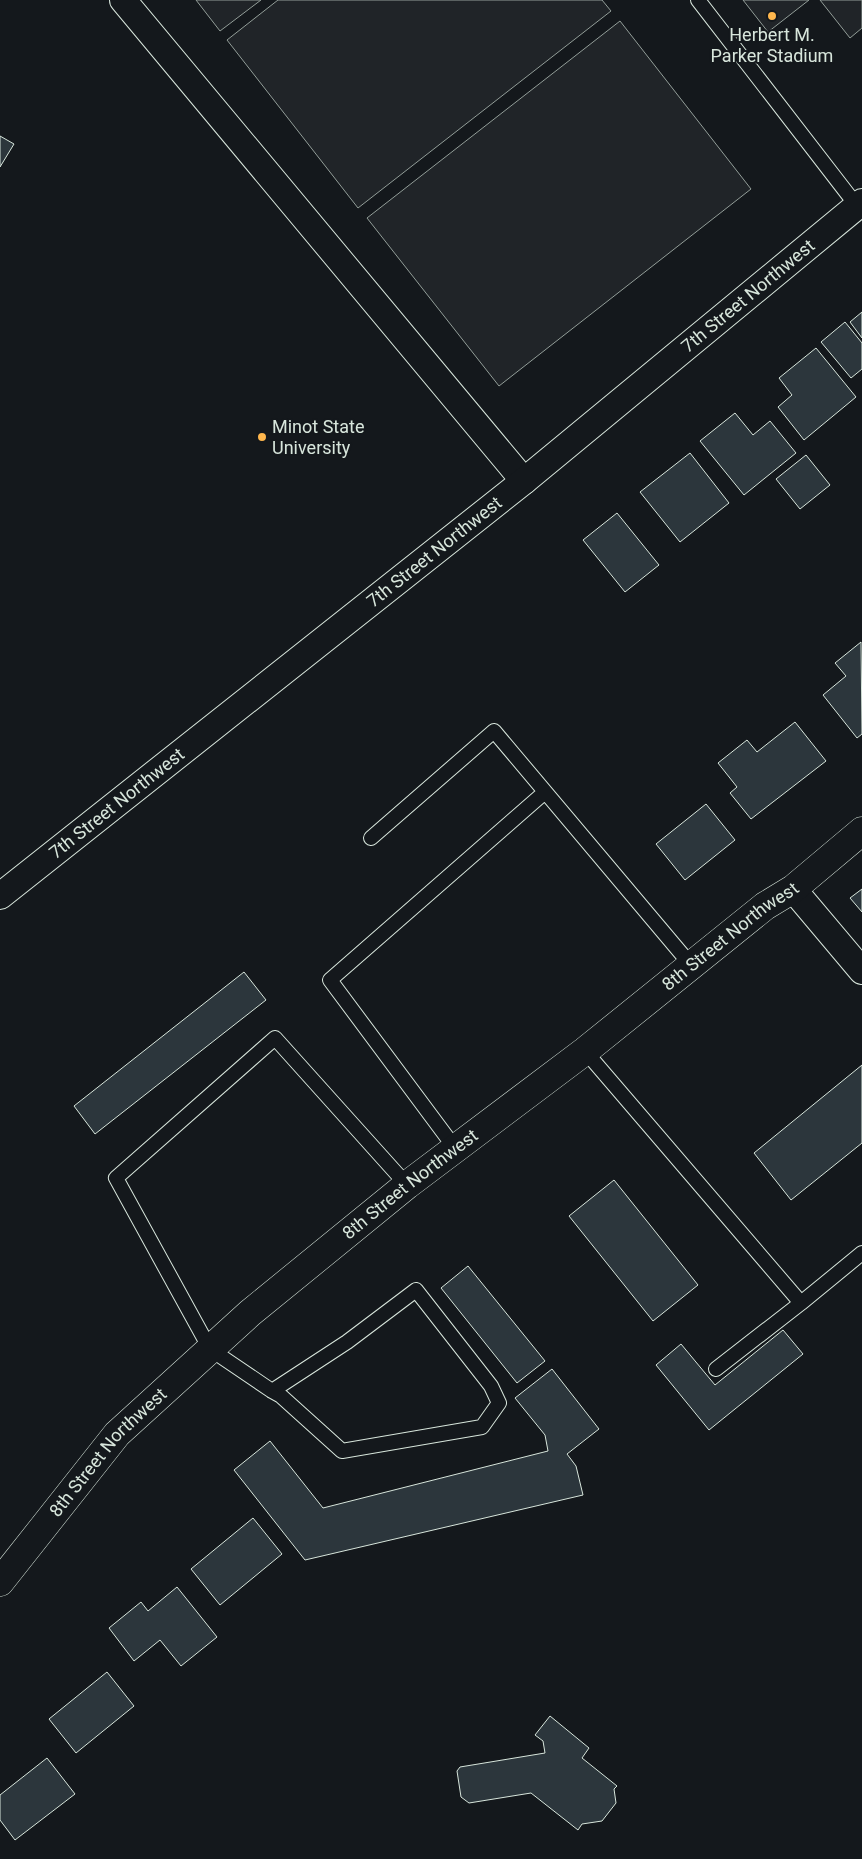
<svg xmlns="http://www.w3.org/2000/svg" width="862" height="1859" font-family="Roboto,sans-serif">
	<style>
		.green { fill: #202428; stroke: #939e99 }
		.building { fill: #2c363c; stroke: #d8e6dc }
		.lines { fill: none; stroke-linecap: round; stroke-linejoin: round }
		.service-casing { stroke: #d8e6dc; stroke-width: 16 }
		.minor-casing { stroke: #d8e6dc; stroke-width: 28 }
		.tertiary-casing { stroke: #d8e6dc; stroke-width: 29 }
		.service { stroke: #14181c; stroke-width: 14 }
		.minor { stroke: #14181c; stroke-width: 26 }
		.tertiary { stroke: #14181c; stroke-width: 28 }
		.poi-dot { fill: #ffb74d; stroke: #14181c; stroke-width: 2 }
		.labels { text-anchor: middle; stroke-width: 4; stroke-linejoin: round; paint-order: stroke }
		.poi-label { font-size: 18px; fill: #d8e6dc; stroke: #14181c }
		.street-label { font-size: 18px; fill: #d8e6dc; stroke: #14181c }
	</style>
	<rect width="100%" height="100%" fill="#14181c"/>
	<path class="green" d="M 196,0 L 261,0 L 220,31 Z
		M 278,0 L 602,0 L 611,11 L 358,208 L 227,40 Z
		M 743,0 L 809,0 L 768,32 Z
		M 820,0 L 862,0 L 862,28 L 850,38 Z
		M 620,21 L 751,189 L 499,386 L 367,218 Z"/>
	<path class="building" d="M 0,136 L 14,144 L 0,167 Z
		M 862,312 L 862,338 L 850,322 Z
		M 845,322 L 862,343 L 862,369 L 851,378 L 821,342 Z
		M 816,348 L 856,397 L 804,440 L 778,407 L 792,395 L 779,378 Z
		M 735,413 L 753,435 L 770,421 L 796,453 L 744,495 L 700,441 Z
		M 690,453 L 729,503 L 680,542 L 640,492 Z
		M 806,455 L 830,485 L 800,509 L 776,479 Z
		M 617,513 L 659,565 L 625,592 L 583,540 Z
		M 861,642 L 862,734 L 857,738 L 823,695 L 846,676 L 835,663 Z
		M 795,722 L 826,761 L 751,819 L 730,793 L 737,787 L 718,763 L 747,740 L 757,752 Z
		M 706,804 L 735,840 L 685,880 L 656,844 Z
		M 862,889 L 862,912 L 850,898 Z
		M 244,972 L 266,1000 L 95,1134 L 74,1106 Z
		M 862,1065 L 862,1143 L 791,1200 L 754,1153 Z
		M 614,1180 L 698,1285 L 653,1321 L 569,1216 Z
		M 468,1266 L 545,1361 L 517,1383 L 441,1288 Z
		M 783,1330 L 803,1354 L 709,1430 L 656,1365 L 681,1344 L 715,1385 Z
		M 552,1369 L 599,1429 L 567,1454 L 576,1466 L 583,1495 L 305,1560 L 234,1470 L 270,1441 L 323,1508 L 548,1451 L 545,1435 L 515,1398 Z
		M 253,1518 L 282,1554 L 220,1605 L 191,1569 Z
		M 177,1587 L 217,1637 L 181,1666 L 160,1640 L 134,1661 L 109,1628 L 141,1602 L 148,1611 Z
		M 107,1672 L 134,1706 L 76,1753 L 49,1719 Z
		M 550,1716 L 589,1748 L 582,1758 L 617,1786 L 614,1789 L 616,1803 L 602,1821 L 582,1824 L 578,1830 L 531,1793 L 469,1803 L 461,1797 L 457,1771 L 460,1767 L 545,1753 L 543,1741 L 535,1735 Z
		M 47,1758 L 75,1794 L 15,1840 L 0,1820 L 0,1795 Z"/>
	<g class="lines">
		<defs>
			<path id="service" d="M 698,0 L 857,206
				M 371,838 L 494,731 L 691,965
				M 585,1051 L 801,1303 L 862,1253
				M 455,1148 L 330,980 L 545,792
				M 716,1369 L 801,1303
				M 272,1391 L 347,1342 L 416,1290 L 491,1386 L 499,1403 L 482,1427 L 342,1451 L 281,1396 L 272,1391 L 210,1349 L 116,1178 L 275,1038 L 407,1185"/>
			<g id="minor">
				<path d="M 123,0 L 524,481"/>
				<path d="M 793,889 L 862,971"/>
				<path id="s1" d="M 0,896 L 524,481 L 862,202"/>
			</g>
			<g id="tertiary">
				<path id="s2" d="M 0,1582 L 117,1434 L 250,1313 L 407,1185 L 585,1051 L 765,906 L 793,889 L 862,831"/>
			</g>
		</defs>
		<use href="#service" class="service-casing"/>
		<use href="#minor" class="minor-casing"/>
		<use href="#tertiary" class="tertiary-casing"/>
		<use href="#service" class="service"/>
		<use href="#minor" class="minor"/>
		<use href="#tertiary" class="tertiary"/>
	</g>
	<g class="poi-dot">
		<circle cx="772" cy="16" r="5"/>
		<circle cx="262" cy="437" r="5"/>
	</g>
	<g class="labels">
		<g class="poi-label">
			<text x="772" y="41">Herbert M.<tspan x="772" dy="21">Parker Stadium</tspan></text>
			<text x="272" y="433" text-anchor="start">Minot State<tspan x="272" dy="21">University</tspan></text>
		</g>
		<g class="street-label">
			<text dy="6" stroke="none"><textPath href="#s1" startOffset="959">7th Street Northwest</textPath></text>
			<text dy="6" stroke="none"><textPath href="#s1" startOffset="554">7th Street Northwest</textPath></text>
			<text dy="6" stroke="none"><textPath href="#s1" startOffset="149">7th Street Northwest</textPath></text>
			<text dy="6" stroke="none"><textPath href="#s2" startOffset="979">8th Street Northwest</textPath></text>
			<text dy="6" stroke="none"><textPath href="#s2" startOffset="574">8th Street Northwest</textPath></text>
			<text dy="6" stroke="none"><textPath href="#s2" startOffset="169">8th Street Northwest</textPath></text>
		</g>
	</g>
</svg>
